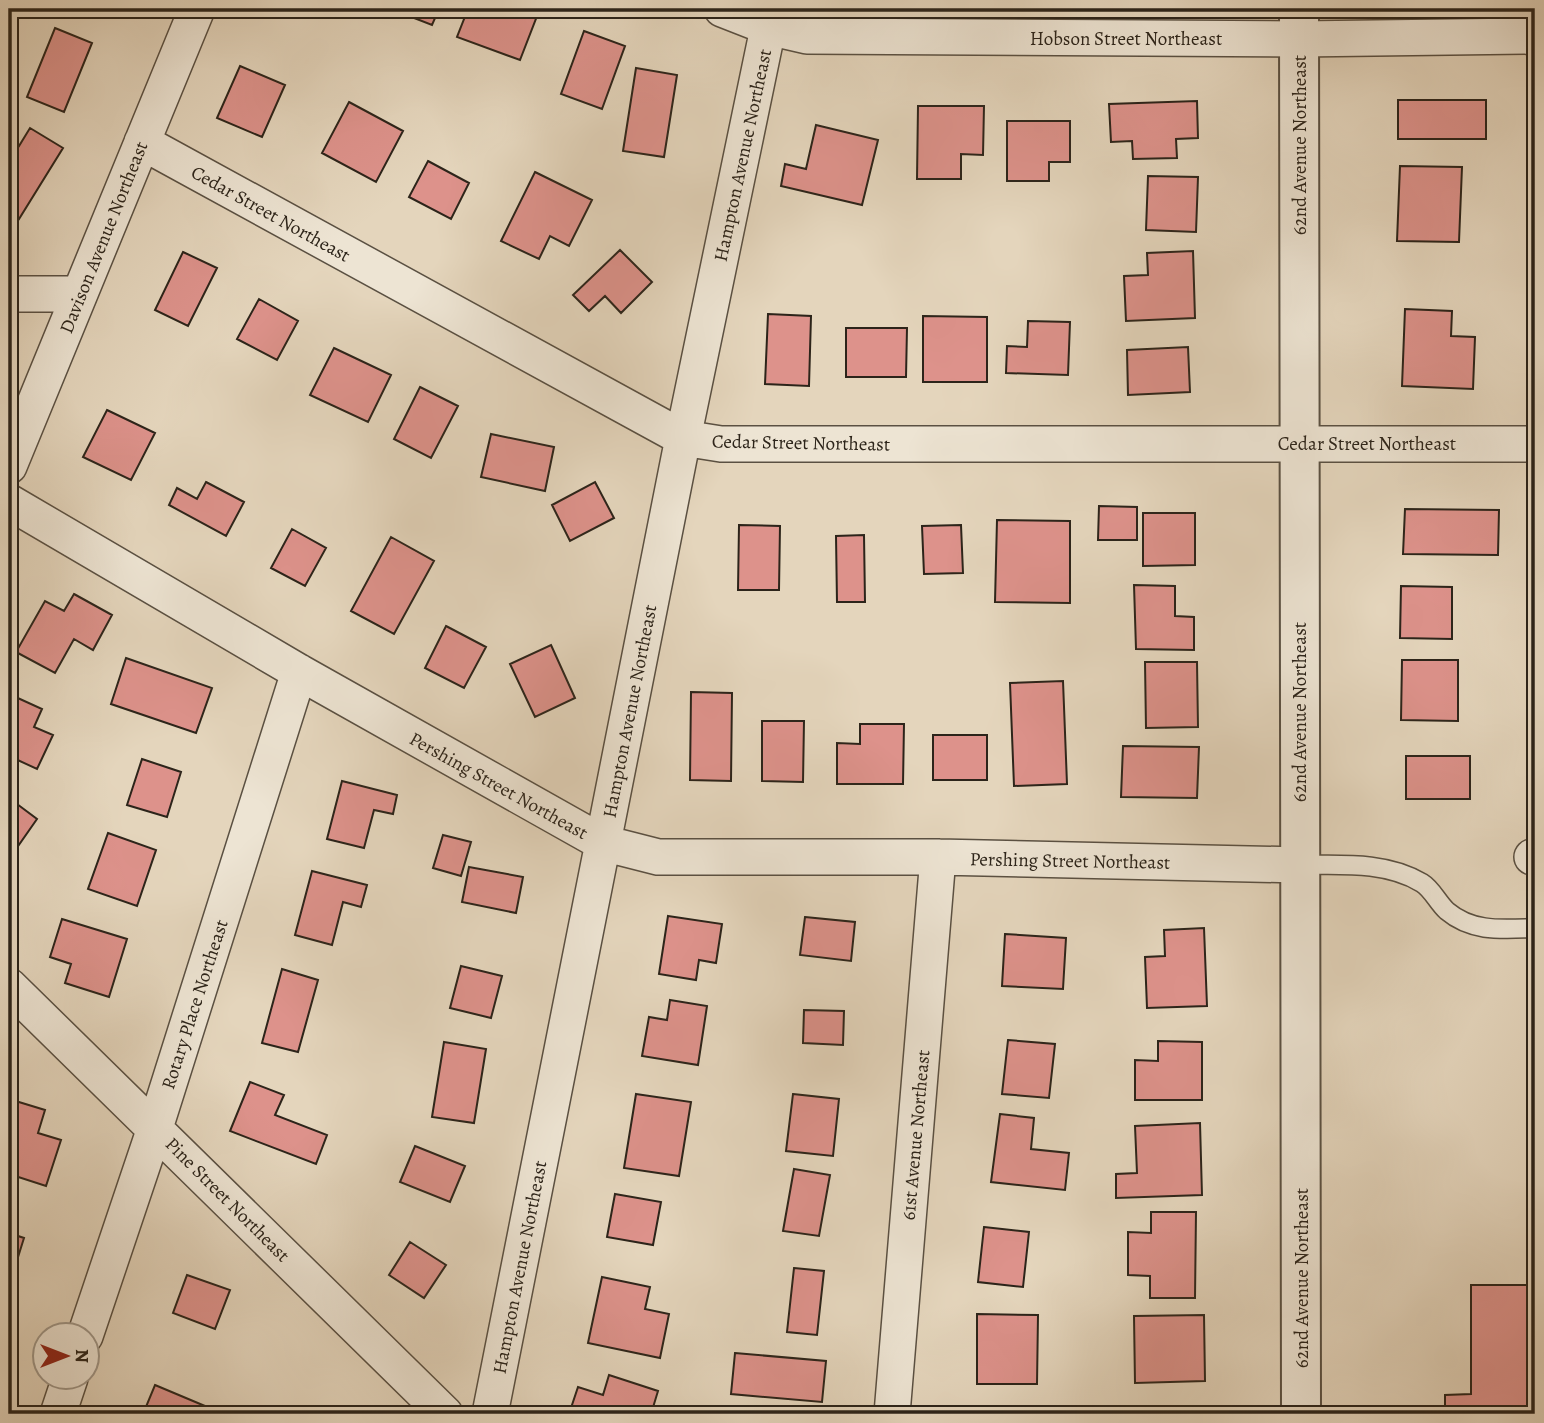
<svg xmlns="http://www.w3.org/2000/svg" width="1544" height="1423" font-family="Alegreya,serif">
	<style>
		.building { fill: #dd928b; stroke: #2c241a; stroke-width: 2 }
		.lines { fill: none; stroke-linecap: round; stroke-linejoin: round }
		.service-casing { stroke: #5a5042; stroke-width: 21 }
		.minor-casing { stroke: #5a5042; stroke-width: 38 }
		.tertiary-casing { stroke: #5a5042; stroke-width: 42 }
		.service { stroke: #ede4d3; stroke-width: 18 }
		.minor { stroke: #ede4d3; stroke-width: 35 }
		.tertiary { stroke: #ede4d3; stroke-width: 38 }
		.labels { text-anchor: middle; stroke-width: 7; stroke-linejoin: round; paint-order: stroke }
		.street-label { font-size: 19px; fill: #2c241a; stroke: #ede4d3 }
	</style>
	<rect width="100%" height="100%" fill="#e4d5bc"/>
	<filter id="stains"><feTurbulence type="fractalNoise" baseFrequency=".00286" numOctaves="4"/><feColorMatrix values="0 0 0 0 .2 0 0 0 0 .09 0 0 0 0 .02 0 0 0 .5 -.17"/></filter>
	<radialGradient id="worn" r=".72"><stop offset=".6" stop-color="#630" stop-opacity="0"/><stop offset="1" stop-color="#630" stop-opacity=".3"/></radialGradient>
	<path class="building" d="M 391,9 L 439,9 L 432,25 Z
		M 468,9 L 517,9 L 537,16 L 520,60 L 457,37 Z
		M 55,28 L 92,43 L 64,112 L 27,97 Z
		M 584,31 L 625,46 L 602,109 L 561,94 Z
		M 240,66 L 285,85 L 262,137 L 217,118 Z
		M 636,68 L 677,75 L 664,157 L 623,151 Z
		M 1398,100 L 1486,100 L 1486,139 L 1398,139 Z
		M 1197,101 L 1198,138 L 1176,139 L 1177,158 L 1133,159 L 1132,141 L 1111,142 L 1109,104 Z
		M 349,102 L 403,131 L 376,182 L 322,153 Z
		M 918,106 L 984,106 L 983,155 L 961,154 L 961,179 L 917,179 Z
		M 1007,121 L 1070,121 L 1070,162 L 1049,162 L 1049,181 L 1007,181 Z
		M 816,125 L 878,140 L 862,205 L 781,186 L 785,164 L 806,169 Z
		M 30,128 L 63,148 L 19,219 L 9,212 L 9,139 L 19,146 Z
		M 428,161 L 469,183 L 451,219 L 409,197 Z
		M 1400,166 L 1462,167 L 1459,242 L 1397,241 Z
		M 535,172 L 592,200 L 569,246 L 550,236 L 539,259 L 501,241 Z
		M 1148,176 L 1198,177 L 1196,232 L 1146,230 Z
		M 620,250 L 652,282 L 621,313 L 605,296 L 589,311 L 573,295 Z
		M 1193,251 L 1195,318 L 1126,321 L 1124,276 L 1148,275 L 1147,253 Z
		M 183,252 L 217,268 L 188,326 L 155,310 Z
		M 1531,274 L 1535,274 L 1535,352 L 1534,352 Z
		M 259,299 L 298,321 L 277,360 L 237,339 Z
		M 1405,309 L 1452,311 L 1451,336 L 1475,337 L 1473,389 L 1402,386 Z
		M 768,314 L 811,316 L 809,386 L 765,384 Z
		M 923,316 L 987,317 L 987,382 L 923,382 Z
		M 1028,321 L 1070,322 L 1068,375 L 1006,373 L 1007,346 L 1027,347 Z
		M 846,328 L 907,328 L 906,377 L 846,377 Z
		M 1188,347 L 1190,392 L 1128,395 L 1127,350 Z
		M 334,348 L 391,375 L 368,422 L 310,395 Z
		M 420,387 L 458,406 L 431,458 L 394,439 Z
		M 107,410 L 155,433 L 131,480 L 83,457 Z
		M 491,434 L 554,447 L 545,491 L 481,477 Z
		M 206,482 L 244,502 L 226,536 L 169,505 L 177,488 L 197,499 Z
		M 595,482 L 614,518 L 570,541 L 552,505 Z
		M 1099,506 L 1137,507 L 1137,540 L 1098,540 Z
		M 1405,509 L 1499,510 L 1498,555 L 1403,554 Z
		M 1143,513 L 1195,513 L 1195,565 L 1143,566 Z
		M 997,520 L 1070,521 L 1070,603 L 995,602 Z
		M 739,525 L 780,526 L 779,590 L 738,590 Z
		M 961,525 L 963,573 L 924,574 L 922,526 Z
		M 292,529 L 326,548 L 305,586 L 271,568 Z
		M 864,535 L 865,602 L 837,602 L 836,536 Z
		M 391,537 L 434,561 L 394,634 L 351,611 Z
		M 1134,585 L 1175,586 L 1175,616 L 1194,617 L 1194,650 L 1136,649 Z
		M 1401,586 L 1452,587 L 1452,639 L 1400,638 Z
		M 74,594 L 112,615 L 93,650 L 74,639 L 55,673 L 16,652 L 45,601 L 64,611 Z
		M 446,626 L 486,647 L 464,688 L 425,668 Z
		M 551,645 L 575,698 L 535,717 L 510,664 Z
		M 126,658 L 212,688 L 196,733 L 111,704 Z
		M 1402,660 L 1458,660 L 1458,721 L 1401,720 Z
		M 1145,662 L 1197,662 L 1198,727 L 1146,728 Z
		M 1063,681 L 1067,784 L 1014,786 L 1010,683 Z
		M 691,692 L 732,693 L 731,781 L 690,780 Z
		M 9,694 L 42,709 L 34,727 L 53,735 L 37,769 L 9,756 Z
		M 762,721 L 804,721 L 803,782 L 762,781 Z
		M 860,724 L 904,724 L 903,784 L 837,784 L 837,743 L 860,744 Z
		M 933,735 L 987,735 L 987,780 L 933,780 Z
		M 1123,746 L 1199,747 L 1197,798 L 1121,797 Z
		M 1406,756 L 1470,756 L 1470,799 L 1406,799 Z
		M 142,759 L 181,772 L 167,817 L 127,805 Z
		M 342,781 L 397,795 L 393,814 L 374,810 L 364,848 L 327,839 Z
		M 9,798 L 37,819 L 9,859 Z
		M 108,833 L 156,850 L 137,906 L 88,889 Z
		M 443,835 L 471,842 L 461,876 L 433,868 Z
		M 469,867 L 523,877 L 516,913 L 462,902 Z
		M 312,871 L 367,885 L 361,907 L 343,902 L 332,945 L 295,935 Z
		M 668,916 L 722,924 L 716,963 L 699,960 L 696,980 L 659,974 Z
		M 805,917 L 855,922 L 851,961 L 800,955 Z
		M 62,919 L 127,939 L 109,997 L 65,983 L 71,964 L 50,957 Z
		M 1204,928 L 1207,1006 L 1147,1008 L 1145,957 L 1165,956 L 1164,930 Z
		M 1005,934 L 1066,938 L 1063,989 L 1002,986 Z
		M 461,966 L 502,976 L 491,1018 L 450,1008 Z
		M 282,969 L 318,980 L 298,1052 L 262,1043 Z
		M 670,1000 L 707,1006 L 698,1065 L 642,1056 L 649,1017 L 667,1020 Z
		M 804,1010 L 844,1011 L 843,1045 L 803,1043 Z
		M 1008,1040 L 1055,1044 L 1049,1098 L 1002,1094 Z
		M 1158,1041 L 1202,1042 L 1202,1100 L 1135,1100 L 1135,1060 L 1158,1061 Z
		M 444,1042 L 486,1049 L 474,1123 L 432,1117 Z
		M 250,1082 L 284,1095 L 275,1115 L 327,1135 L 316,1164 L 230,1131 Z
		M 636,1094 L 691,1102 L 679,1176 L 624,1168 Z
		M 793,1094 L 839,1099 L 833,1156 L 786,1151 Z
		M 9,1099 L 45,1110 L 38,1133 L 61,1140 L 46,1186 L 9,1174 Z
		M 1000,1114 L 1034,1118 L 1031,1149 L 1069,1153 L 1065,1190 L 991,1182 Z
		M 1200,1123 L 1202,1195 L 1116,1198 L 1116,1174 L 1137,1173 L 1135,1126 Z
		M 415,1146 L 465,1166 L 450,1202 L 400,1182 Z
		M 794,1169 L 830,1175 L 819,1236 L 783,1231 Z
		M 615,1194 L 661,1202 L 653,1245 L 607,1237 Z
		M 1151,1212 L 1196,1212 L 1195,1298 L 1150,1298 L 1150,1276 L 1128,1275 L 1128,1232 L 1151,1233 Z
		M 984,1227 L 1029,1232 L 1023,1287 L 978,1282 Z
		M 9,1233 L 24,1238 L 9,1286 Z
		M 410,1242 L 446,1265 L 424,1298 L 389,1275 Z
		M 794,1268 L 824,1271 L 817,1335 L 787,1332 Z
		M 187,1275 L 230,1290 L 215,1329 L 173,1313 Z
		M 602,1277 L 650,1287 L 645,1309 L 669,1314 L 660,1358 L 588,1343 Z
		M 1471,1285 L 1535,1285 L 1535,1414 L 1445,1414 L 1445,1395 L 1471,1394 Z
		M 977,1314 L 1038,1315 L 1037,1384 L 977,1384 Z
		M 1204,1315 L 1205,1381 L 1135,1383 L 1134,1316 Z
		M 735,1353 L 826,1361 L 822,1402 L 731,1394 Z
		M 609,1375 L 658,1391 L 651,1414 L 569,1414 L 578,1387 L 603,1395 Z
		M 155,1385 L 224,1414 L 143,1414 Z"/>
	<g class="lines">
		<defs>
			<path id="service" d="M 1299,865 C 1340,865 1386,861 1422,883 C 1432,889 1438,903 1447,911 C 1473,933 1504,929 1535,928"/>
			<path id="minor" d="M 722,9 L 768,27 L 807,36 L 1299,39 L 1535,36
				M 142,142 L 683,438 L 721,444 L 1535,444
				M 9,294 L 79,294
				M 9,466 L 197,9
				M 9,502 L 299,672 L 603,843 L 658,857 L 938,857 L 1299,865
				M 1532,857 L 1535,857
				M 9,986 L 445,1414
				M 85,1336 L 155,1128 L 299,672
				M 58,1414 L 70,1378
				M 490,1414 L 683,438 L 772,9
				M 892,1414 L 938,857"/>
			<path id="tertiary" d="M 1299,9 L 1301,1414"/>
		</defs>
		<use href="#service" class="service-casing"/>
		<use href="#minor" class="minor-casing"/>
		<use href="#tertiary" class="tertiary-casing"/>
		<use href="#service" class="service"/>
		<use href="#minor" class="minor"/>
		<use href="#tertiary" class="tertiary"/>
	</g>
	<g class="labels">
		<g class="street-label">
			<text x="1126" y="45">Hobson Street Northeast</text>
			<text transform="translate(1299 145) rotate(-90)" y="7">62nd Avenue Northeast</text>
			<text transform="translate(742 155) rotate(-78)" y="7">Hampton Avenue Northeast</text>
			<text transform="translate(271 213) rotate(29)" y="7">Cedar Street Northeast</text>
			<text transform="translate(103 237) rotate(-68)" y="7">Davison Avenue Northeast</text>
			<text transform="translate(801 442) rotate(1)" y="7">Cedar Street Northeast</text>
			<text x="1367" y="450">Cedar Street Northeast</text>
			<text transform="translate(629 711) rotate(-79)" y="7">Hampton Avenue Northeast</text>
			<text transform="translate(1299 712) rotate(-90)" y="7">62nd Avenue Northeast</text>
			<text transform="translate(499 785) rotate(29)" y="7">Pershing Street Northeast</text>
			<text transform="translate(1070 860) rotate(1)" y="7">Pershing Street Northeast</text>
			<text transform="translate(194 1004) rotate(-72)" y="7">Rotary Place Northeast</text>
			<text transform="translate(915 1135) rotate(-85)" y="7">61st Avenue Northeast</text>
			<text transform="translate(228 1199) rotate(45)" y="7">Pine Street Northeast</text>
			<text transform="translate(519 1267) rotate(-79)" y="7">Hampton Avenue Northeast</text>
			<text transform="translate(1301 1278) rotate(-90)" y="7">62nd Avenue Northeast</text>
		</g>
	</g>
	<rect width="1544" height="1423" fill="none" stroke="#e4d5bc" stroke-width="35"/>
	<rect x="10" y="10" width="1523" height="1402" fill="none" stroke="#2c241a" stroke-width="3.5"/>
	<rect x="18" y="18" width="1509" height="1388" fill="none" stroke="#2c241a" stroke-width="2"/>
	<g transform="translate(66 1356) rotate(90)"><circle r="33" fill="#ede4d3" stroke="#a09789" stroke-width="2"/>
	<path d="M0-5L12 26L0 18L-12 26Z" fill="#8f2418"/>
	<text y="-10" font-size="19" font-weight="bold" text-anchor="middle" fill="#2c241a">N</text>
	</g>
	<rect width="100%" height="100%" filter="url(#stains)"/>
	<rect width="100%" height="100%" fill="url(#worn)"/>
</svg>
